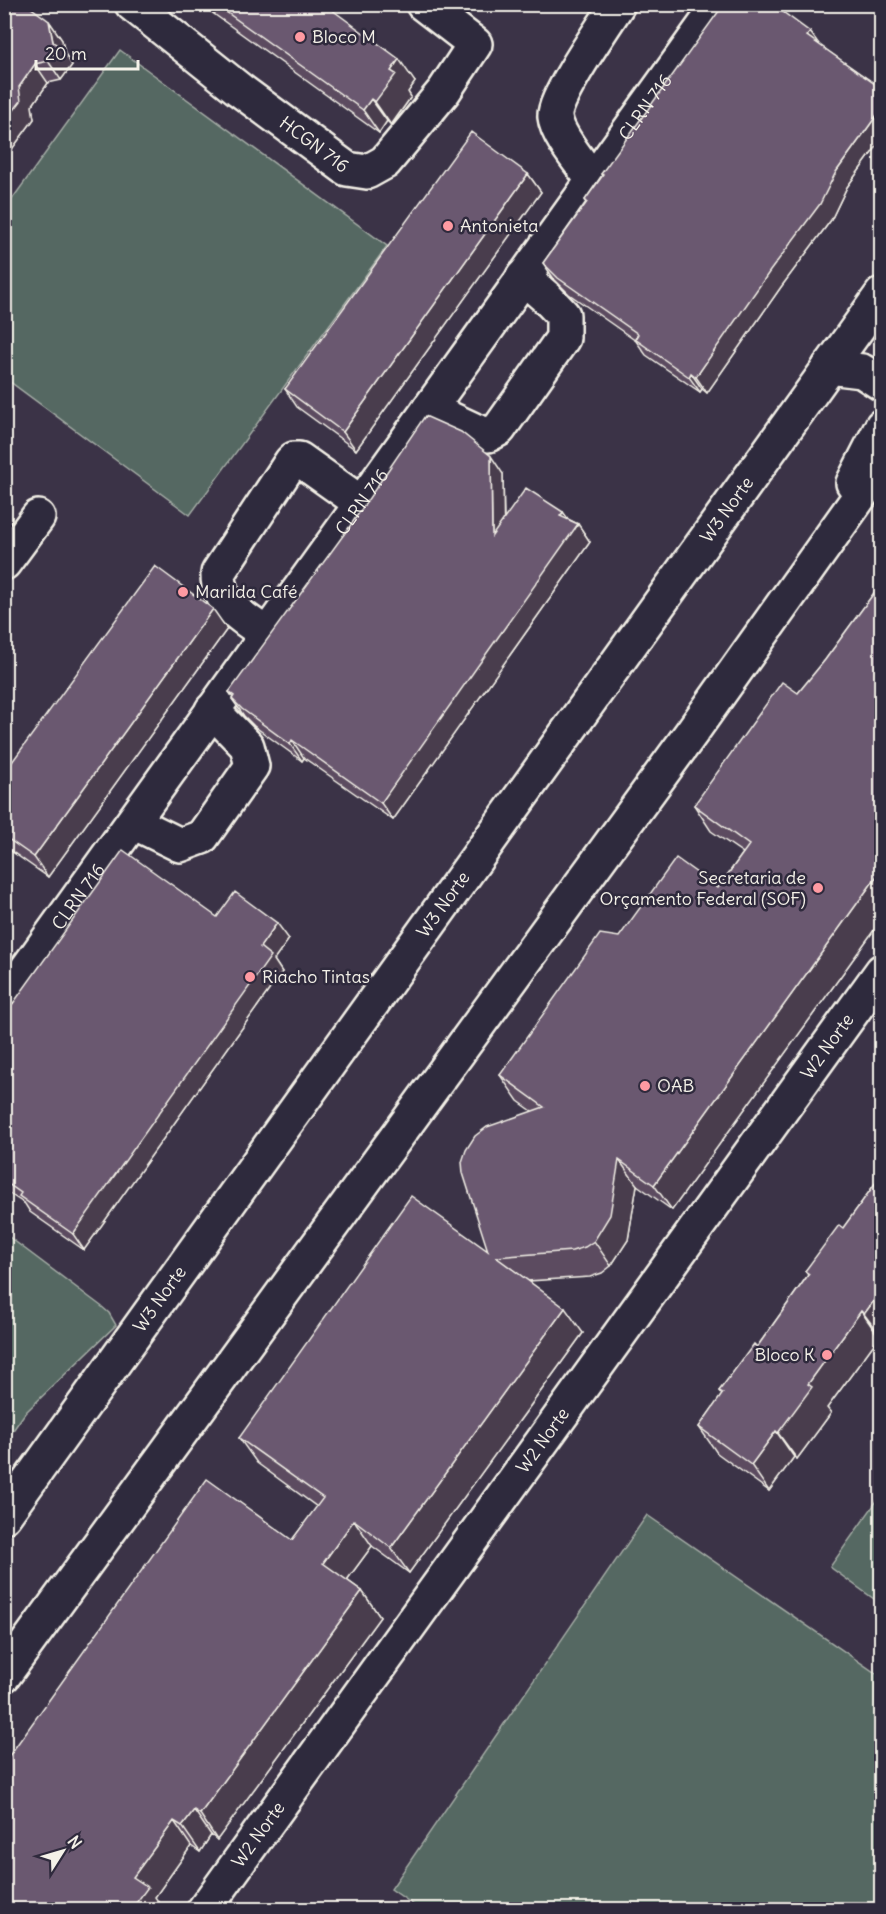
<svg xmlns="http://www.w3.org/2000/svg" width="886" height="1914" font-family="Delius,sans-serif">
	<style>
		.green { fill: #546862; stroke: #a4aca5; stroke-width: 1.5 }
		.lines { fill: none; stroke-linecap: round; stroke-linejoin: round }
		.minor-casing { stroke: #f4f1e8; stroke-width: 38 }
		.major-casing { stroke: #f4f1e8; stroke-width: 38 }
		.minor { stroke: #2f2a3d; stroke-width: 33 }
		.major { stroke: #2f2a3d; stroke-width: 33 }
		.wall { fill: #5b4c60; stroke: #f4f1e8; stroke-width: 1.5 }
		.shaded-wall { fill: #4a3e4e; stroke: #f4f1e8; stroke-width: 1.5 }
		.building { fill: #6a5870; stroke: #f4f1e8; stroke-width: 1.5 }
		.poi-dot { fill: #ff9aa2; stroke: #2f2a3d; stroke-width: 2 }
		.labels { text-anchor: middle; stroke-width: 5; stroke-linejoin: round; paint-order: stroke }
		.poi-label { font-size: 18px; fill: #f4f1e8; stroke: #2f2a3d; text-anchor: start }
		.street-label { font-size: 18px; fill: #f4f1e8; stroke: #2f2a3d }
	</style>
	<rect width="100%" height="100%" fill="#3b3347"/>
	<filter id="ink" filterUnits="userSpaceOnUse"><feTurbulence type="fractalNoise" baseFrequency=".0167" numOctaves="2"/><feDisplacementMap in="SourceGraphic" scale="12" xChannelSelector="R" yChannelSelector="G"/><feConvolveMatrix kernelMatrix="1 2 1 2 8 2 1 2 1" color-interpolation-filters="sRGB"/></filter>
	<g filter="url(#ink)">
		<path class="green" d="M 120,50 L 387,246 L 190,515 L 5,378 L 5,209 Z
			M 5,1234 L 101,1306 L 109,1313 L 116,1325 L 25,1413 L 5,1442 Z
			M 881,1495 L 881,1604 L 830,1567 Z
			M 647,1515 L 881,1677 L 881,1909 L 421,1910 L 391,1889 Z"/>
		<g class="lines">
			<defs>
				<g id="minor">
					<path id="s1" d="M 132,4 L 240,90 L 347,169 L 367,172 L 385,162 L 444,91 L 475,44 L 423,4"/>
					<path d="M 593,180 C 581,163 557,136 555,117 C 552,100 606,23 618,4"/>
					<path d="M 429,409 L 474,430 L 488,435 L 499,429 L 563,338 L 563,315 L 547,298 L 523,277"/>
					<path d="M 4,563 L 38,517"/>
					<path d="M 267,634 C 244,619 217,604 218,573 L 291,462 L 294,459 L 299,459 L 361,503"/>
					<path d="M 133,822 L 180,845 L 202,837 L 252,766 L 247,746 L 212,710"/>
					<path id="s2" d="M 4,1001 L 720,4"/>
					<path id="s3" d="M 204,1910 L 882,971"/>
				</g>
				<g id="major">
					<path d="M 829,367 L 862,371 L 882,384"/>
					<path d="M 853,483 L 882,426"/>
					<path id="s4" d="M 4,1516 L 882,294"/>
					<path d="M 4,1675 L 692,732 L 882,465"/>
				</g>
			</defs>
			<use href="#minor" class="minor-casing"/>
			<use href="#major" class="major-casing"/>
			<use href="#minor" class="minor"/>
			<use href="#major" class="major"/>
		</g>
		<path class="wall" d="M 200,4 L 324,4 L 415,82 L 408,92 L 411,97 L 391,125 L 387,121 L 379,133 Z
			M 4,5 L 49,21 L 62,40 L 65,54 L 72,65 L 61,80 L 48,83 L 32,106 L 34,119 L 4,160 Z
			M 810,32 L 819,45 L 882,89 L 882,139 L 847,187 L 831,220 L 781,287 L 707,393 L 702,389 L 700,392 L 646,355 L 636,341 L 569,294 L 554,279 L 543,263 L 586,202 L 585,200 L 602,175 L 601,174 Z
			M 528,174 L 541,192 L 356,450 L 297,407 L 285,389 Z
			M 503,474 L 504,519 L 563,512 L 568,519 L 578,524 L 590,542 L 393,820 L 304,758 L 302,761 L 254,726 L 244,716 L 232,699 L 233,698 L 229,692 Z
			M 882,582 L 882,919 L 672,1210 L 637,1185 L 628,1240 L 611,1266 L 602,1273 L 590,1277 L 529,1281 L 583,1333 L 409,1573 L 372,1546 L 347,1580 L 362,1591 L 380,1617 L 217,1840 L 211,1835 L 200,1852 L 191,1846 L 155,1897 L 4,1910 L 292,1540 L 317,1507 L 257,1463 L 239,1438 L 488,1251 L 532,1111 L 518,1101 L 500,1075 L 619,937 L 718,888 L 743,853 L 711,831 L 694,805 L 798,693 L 825,660 Z
			M 227,629 L 48,877 L 4,846 L 4,773 Z
			M 217,917 L 289,939 L 274,960 L 282,972 L 84,1250 L 30,1212 L 25,1204 L 4,1190 L 4,1016 Z
			M 882,1174 L 882,1339 L 879,1337 L 827,1408 L 831,1413 L 797,1459 L 794,1457 L 769,1491 L 717,1453 L 699,1427 L 722,1395 L 719,1391 L 757,1347 L 808,1275 L 805,1271 L 843,1228 Z"/>
		<path class="shaded-wall" d="M 49,21 L 62,40 L 65,54 L 72,65 L 61,80 L 48,61 L 53,42 Z
			M 810,32 L 821,47 L 807,36 Z
			M 399,59 L 415,82 L 408,92 L 411,97 L 391,125 L 375,102 L 391,71 Z
			M 35,64 L 48,83 L 32,106 L 34,119 L 4,160 L 4,123 L 19,87 Z
			M 371,99 L 387,121 L 379,133 L 363,110 Z
			M 882,108 L 882,139 L 847,187 L 831,220 L 781,287 L 707,393 L 696,377 L 836,172 Z
			M 528,174 L 541,192 L 356,450 L 343,432 Z
			M 691,373 L 702,389 L 700,392 L 689,377 Z
			M 491,456 L 503,474 L 504,553 L 492,536 Z
			M 563,512 L 575,529 L 578,524 L 590,542 L 393,820 L 381,803 Z
			M 213,609 L 227,629 L 48,877 L 34,857 Z
			M 292,740 L 304,758 L 302,761 L 290,744 Z
			M 882,869 L 882,919 L 672,1210 L 654,1185 Z
			M 277,923 L 289,939 L 274,960 L 282,972 L 84,1250 L 73,1234 L 260,947 Z
			M 619,1160 L 637,1185 L 628,1240 L 611,1266 L 594,1241 Z
			M 882,1290 L 882,1338 L 864,1314 Z
			M 565,1308 L 583,1333 L 409,1573 L 391,1548 Z
			M 861,1311 L 879,1337 L 827,1408 L 831,1413 L 797,1459 L 778,1433 L 808,1384 Z
			M 776,1431 L 794,1457 L 769,1491 L 751,1465 Z
			M 354,1520 L 372,1546 L 341,1588 L 323,1563 Z
			M 362,1591 L 380,1617 L 217,1840 L 200,1814 Z
			M 194,1810 L 211,1835 L 200,1852 L 182,1826 Z
			M 174,1821 L 191,1846 L 155,1897 L 164,1910 L 131,1910 L 133,1877 Z"/>
		<path class="building" d="M 11,4 L 26,4 L 49,21 L 53,42 L 59,46 L 48,61 L 35,64 L 19,87 L 21,101 L 4,123 L 4,5 Z
			M 215,4 L 324,4 L 399,59 L 391,71 L 396,74 L 375,102 L 371,99 L 363,110 Z
			M 724,4 L 772,4 L 810,32 L 807,36 L 882,89 L 882,108 L 836,172 L 820,204 L 770,271 L 696,377 L 691,373 L 689,377 L 635,339 L 638,334 L 558,278 L 543,263 L 587,202 L 585,200 L 603,175 L 601,174 Z
			M 471,132 L 528,174 L 343,432 L 285,389 Z
			M 425,416 L 461,432 L 491,456 L 492,536 L 526,488 L 563,512 L 560,516 L 578,524 L 381,803 L 292,740 L 290,744 L 242,709 L 232,699 L 234,696 L 229,692 L 350,526 Z
			M 155,566 L 213,609 L 34,857 L 4,836 L 4,773 Z
			M 882,582 L 882,869 L 654,1185 L 619,1160 L 610,1215 L 594,1241 L 585,1247 L 572,1251 L 496,1257 L 565,1308 L 391,1548 L 354,1520 L 323,1563 L 362,1591 L 200,1814 L 194,1810 L 182,1826 L 174,1821 L 133,1877 L 148,1887 L 131,1910 L 4,1910 L 4,1763 L 207,1479 L 292,1540 L 323,1498 L 239,1438 L 411,1196 L 488,1251 L 463,1173 L 462,1162 L 466,1150 L 475,1136 L 487,1127 L 544,1107 L 500,1075 L 600,934 L 619,937 L 676,858 L 718,888 L 749,845 L 694,805 L 782,682 L 798,693 L 825,660 Z
			M 123,850 L 217,917 L 235,892 L 277,923 L 260,947 L 271,956 L 73,1234 L 19,1196 L 21,1193 L 4,1181 L 4,1016 Z
			M 882,1174 L 882,1290 L 864,1314 L 861,1311 L 808,1384 L 812,1387 L 778,1433 L 776,1431 L 751,1465 L 699,1427 L 723,1393 L 719,1391 L 754,1344 L 757,1347 L 809,1274 L 805,1271 L 839,1225 L 843,1228 Z"/>
	</g>
	<g class="poi-dot">
		<circle cx="300" cy="37" r="6"/>
		<circle cx="448" cy="226" r="6"/>
		<circle cx="183" cy="592" r="6"/>
		<circle cx="818" cy="888" r="6"/>
		<circle cx="250" cy="977" r="6"/>
		<circle cx="645" cy="1086" r="6"/>
		<circle cx="827" cy="1355" r="6"/>
	</g>
	<g class="labels">
		<g class="poi-label">
			<text x="312" y="43">Bloco M</text>
			<text x="460" y="232">Antonieta</text>
			<text x="195" y="598">Marilda Café</text>
			<text x="806" y="884" text-anchor="end">Secretaria de<tspan x="806" dy="21">Orçamento Federal (SOF)</tspan></text>
			<text x="262" y="983">Riacho Tintas</text>
			<text x="657" y="1092">OAB</text>
			<text x="815" y="1361" text-anchor="end">Bloco K</text>
		</g>
		<g class="street-label">
			<text dy="6" stroke="none"><textPath href="#s2" startOffset="1100">CLRN 716</textPath></text>
			<text dy="6" stroke="none"><textPath href="#s1" startOffset="230">HCGN 716</textPath></text>
			<text dy="6" stroke="none"><textPath href="#s2" startOffset="614">CLRN 716</textPath></text>
			<text dy="6" stroke="none"><textPath href="#s4" startOffset="1239">W3 Norte</textPath></text>
			<text dy="6" stroke="none"><textPath href="#s2" startOffset="128">CLRN 716</textPath></text>
			<text dy="6" stroke="none"><textPath href="#s4" startOffset="753">W3 Norte</textPath></text>
			<text dy="6" stroke="none"><textPath href="#s3" startOffset="1065">W2 Norte</textPath></text>
			<text dy="6" stroke="none"><textPath href="#s4" startOffset="267">W3 Norte</textPath></text>
			<text dy="6" stroke="none"><textPath href="#s3" startOffset="579">W2 Norte</textPath></text>
			<text dy="6" stroke="none"><textPath href="#s3" startOffset="93">W2 Norte</textPath></text>
		</g>
	</g>
	<rect width="886" height="1914" fill="none" stroke="#2f2a3d" stroke-width="24"/>
	<rect x="12" y="12" width="862" height="1890" fill="none" stroke="#f4f1e8" stroke-width="2" filter="url(#ink)"/>
	<g transform="translate(63 1851) rotate(53)" stroke="#2f2a3d" stroke-width="4.5" paint-order="stroke">
	<path d="M0-4.5L10 22L0 15L-10 22Z" fill="#f4f1e8"/>
	<text y="-9" font-size="16" font-weight="bold" text-anchor="middle" fill="#f4f1e8">N</text>
	</g>
	<path d="M36 60v9h102v-9" fill="none" stroke="#f4f1e8" stroke-width="3"/>
	<text x="45" y="60" font-size="18" fill="#f4f1e8" stroke="#2f2a3d" stroke-width="4.5" paint-order="stroke">20 m</text>
</svg>
